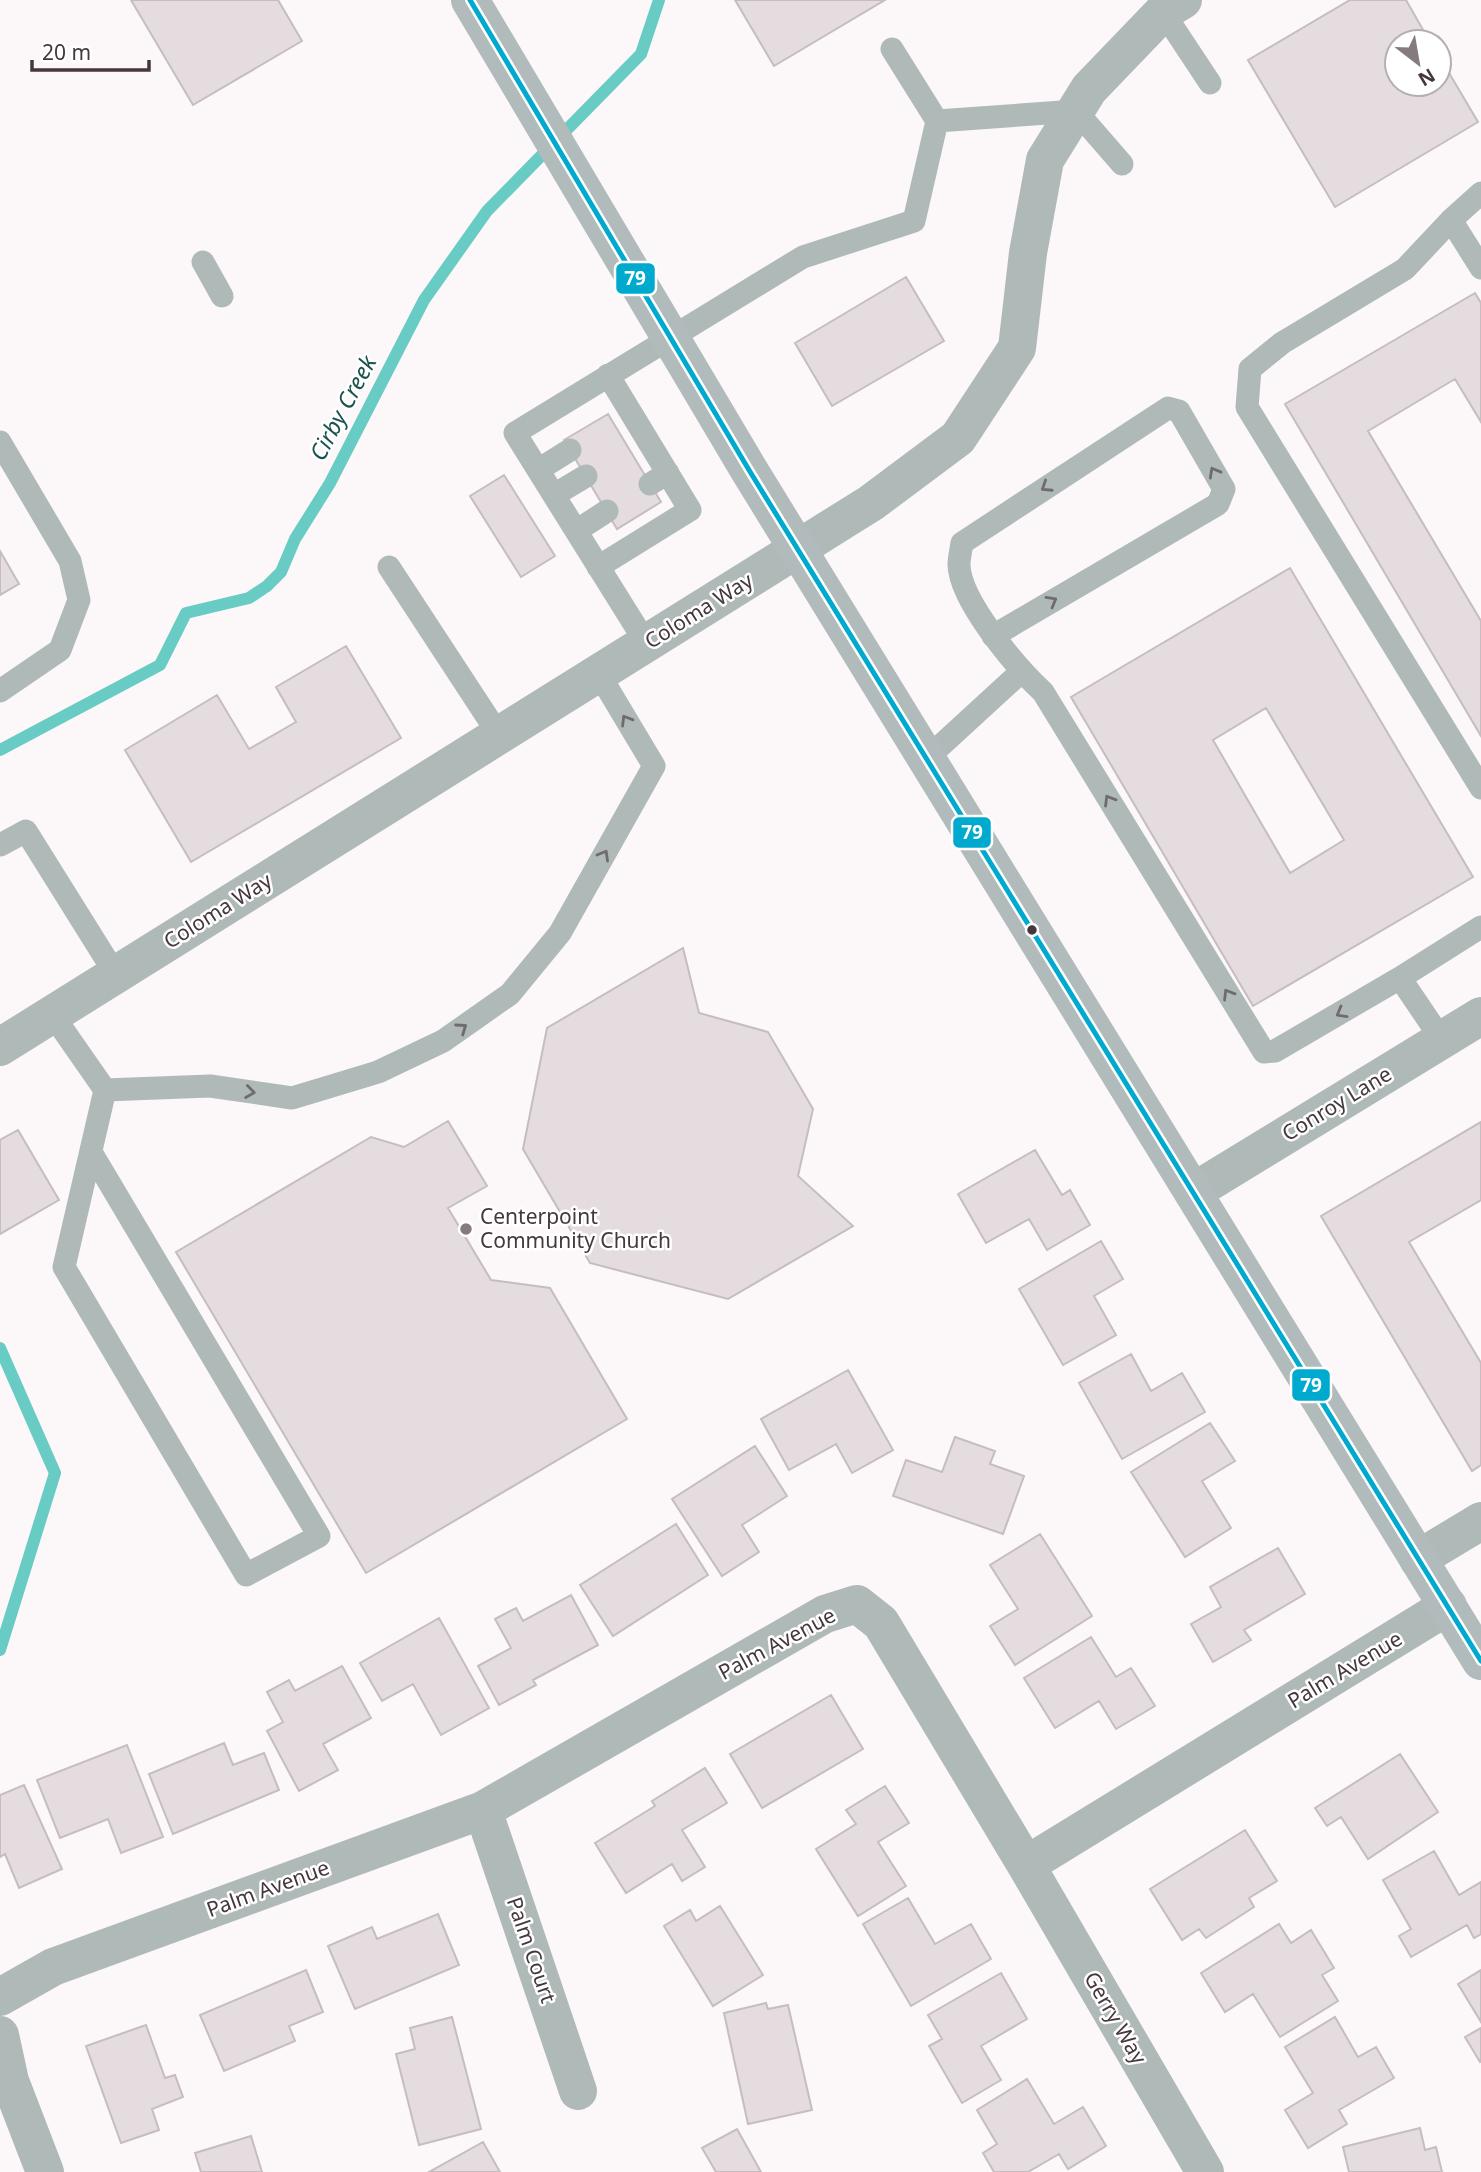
<svg xmlns="http://www.w3.org/2000/svg" width="1481" height="2172" font-family="'Noto Sans',sans-serif">
	<style>
		.lines { fill: none; stroke-linecap: round; stroke-linejoin: round }
		.stream { stroke: #68ccc4; stroke-width: 12 }
		.building { fill: #e4dcdf; stroke: #c5bdc0; stroke-width: 2; fill-rule: evenodd }
		.service { stroke: #afbab8; stroke-width: 23 }
		.minor { stroke: #afbab8; stroke-width: 38 }
		.primary { stroke: #b1bbbb; stroke-width: 38 }
		.bus-1-casing { stroke: #fff; stroke-width: 10 }
		.bus-1 { stroke: #00a9ce; stroke-width: 5 }
		.oneway { stroke: #6f6b6e }
		.bus-dot { fill: #45373c; stroke: #fff; stroke-width: 2.5 }
		.poi-dot { fill: #857a7e; stroke: #fff; stroke-width: 2.5 }
		.labels { text-anchor: middle; stroke-width: 5; stroke-linejoin: round; paint-order: stroke }
		.street-label { font-size: 21px; fill: #45373c; stroke: #fff }
		.poi-label { font-size: 21px; fill: #45373c; stroke: #fff; text-anchor: start }
		.water-label { font-size: 23px; font-style: italic; fill: #1b534e; stroke: #fff }
		.line-badge { stroke: #fff; stroke-width: 2.5 }
		.badge-label { font-size: 19px; text-anchor: middle; font-weight: bold; fill: #fff }
	</style>
	<rect width="100%" height="100%" fill="#fcf7f9"/>
	<g class="lines">
		<path class="stream" d="M 0,750 L 160,665 L 186,613 L 249,598 L 267,586 L 281,572 L 295,539 L 330,483 L 424,300 L 487,211 L 641,54 L 659,0
			M 0,1348 L 55,1473 L 0,1650"/>
	</g>
	<path class="building" d="M 131,0 L 278,0 L 302,41 L 193,105 Z
		M 735,0 L 885,0 L 774,66 Z
		M 1350,0 L 1406,0 L 1430,42 L 1397,42 L 1397,84 L 1439,84 L 1439,56 L 1478,122 L 1335,207 L 1248,60 Z
		M 906,277 L 944,341 L 832,406 L 795,343 Z
		M 1475,293 L 1481,303 L 1481,422 L 1455,379 L 1368,431 L 1481,621 L 1481,736 L 1285,404 Z
		M 608,414 L 661,502 L 617,529 L 564,440 Z
		M 504,475 L 555,556 L 521,577 L 470,496 Z
		M 0,551 L 19,584 L 0,595 Z
		M 1290,568 L 1473,877 L 1253,1006 L 1071,697 ZM 1266,708 L 1344,840 L 1290,873 L 1213,740 Z
		M 346,646 L 401,738 L 191,862 L 125,750 L 217,695 L 249,749 L 296,722 L 276,687 Z
		M 683,948 L 699,1013 L 768,1032 L 813,1109 L 798,1176 L 853,1226 L 728,1299 L 590,1263 L 523,1149 L 547,1028 Z
		M 448,1121 L 487,1186 L 448,1208 L 491,1280 L 550,1288 L 627,1419 L 366,1573 L 176,1252 L 371,1137 L 404,1147 Z
		M 1481,1122 L 1481,1200 L 1409,1242 L 1481,1363 L 1481,1465 L 1472,1471 L 1321,1216 Z
		M 18,1130 L 59,1200 L 0,1234 L 0,1140 Z
		M 1035,1150 L 1062,1195 L 1070,1190 L 1090,1225 L 1047,1250 L 1029,1219 L 986,1243 L 958,1194 Z
		M 1101,1241 L 1123,1279 L 1094,1296 L 1116,1335 L 1063,1365 L 1019,1289 Z
		M 1131,1354 L 1151,1391 L 1182,1373 L 1205,1412 L 1122,1459 L 1079,1383 Z
		M 848,1370 L 893,1450 L 852,1473 L 836,1444 L 789,1470 L 761,1419 Z
		M 1210,1423 L 1235,1461 L 1202,1481 L 1231,1528 L 1185,1557 L 1131,1472 Z
		M 955,1437 L 995,1451 L 990,1464 L 1024,1476 L 1003,1534 L 893,1496 L 906,1460 L 942,1472 Z
		M 755,1446 L 787,1496 L 742,1525 L 759,1552 L 722,1576 L 672,1499 Z
		M 676,1524 L 708,1575 L 613,1636 L 580,1585 Z
		M 1040,1534 L 1092,1616 L 1015,1665 L 990,1626 L 1018,1609 L 990,1565 Z
		M 1278,1548 L 1305,1594 L 1244,1630 L 1251,1640 L 1213,1662 L 1191,1624 L 1221,1607 L 1210,1587 Z
		M 571,1595 L 598,1645 L 533,1680 L 536,1685 L 499,1705 L 478,1666 L 511,1648 L 495,1619 L 516,1608 L 523,1621 Z
		M 439,1618 L 489,1708 L 441,1735 L 413,1684 L 382,1701 L 360,1663 Z
		M 1091,1637 L 1116,1677 L 1131,1668 L 1155,1706 L 1116,1729 L 1099,1701 L 1055,1728 L 1024,1678 Z
		M 342,1666 L 371,1718 L 323,1744 L 338,1770 L 299,1791 L 267,1731 L 283,1722 L 267,1692 L 289,1680 L 295,1691 Z
		M 831,1695 L 863,1749 L 762,1808 L 730,1754 Z
		M 224,1743 L 233,1765 L 264,1753 L 279,1790 L 173,1834 L 149,1774 Z
		M 127,1745 L 163,1837 L 121,1853 L 108,1819 L 60,1838 L 37,1780 Z
		M 1400,1754 L 1438,1812 L 1368,1859 L 1341,1817 L 1327,1826 L 1315,1808 Z
		M 705,1768 L 727,1803 L 682,1830 L 705,1867 L 682,1881 L 672,1864 L 626,1893 L 595,1843 L 655,1806 L 652,1801 Z
		M 24,1785 L 62,1869 L 19,1888 L 5,1854 L 0,1857 L 0,1795 Z
		M 885,1786 L 909,1823 L 878,1842 L 906,1886 L 858,1916 L 816,1849 L 856,1824 L 846,1810 Z
		M 1245,1830 L 1277,1881 L 1249,1898 L 1254,1907 L 1206,1938 L 1199,1929 L 1182,1940 L 1150,1889 Z
		M 1434,1851 L 1459,1895 L 1481,1882 L 1481,1934 L 1474,1938 L 1467,1925 L 1411,1957 L 1399,1936 L 1411,1929 L 1383,1880 Z
		M 908,1898 L 935,1944 L 971,1924 L 991,1959 L 911,2006 L 863,1924 Z
		M 720,1906 L 763,1975 L 713,2006 L 664,1926 L 690,1910 L 696,1921 Z
		M 438,1914 L 459,1965 L 355,2009 L 328,1946 L 372,1927 L 377,1939 Z
		M 1279,1924 L 1291,1943 L 1311,1930 L 1334,1968 L 1322,1975 L 1338,2001 L 1280,2037 L 1253,1994 L 1225,2012 L 1201,1973 Z
		M 306,1970 L 323,2012 L 289,2026 L 295,2041 L 224,2071 L 200,2015 Z
		M 1481,1970 L 1481,2022 L 1458,1984 Z
		M 1001,1973 L 1027,2019 L 981,2046 L 1001,2080 L 962,2103 L 929,2046 L 942,2039 L 928,2015 Z
		M 766,2003 L 768,2009 L 788,2005 L 812,2110 L 748,2124 L 724,2013 Z
		M 452,2017 L 481,2129 L 419,2145 L 396,2054 L 415,2049 L 410,2028 Z
		M 1335,2017 L 1358,2057 L 1376,2047 L 1394,2078 L 1339,2110 L 1347,2124 L 1308,2148 L 1285,2110 L 1313,2093 L 1285,2047 Z
		M 146,2025 L 165,2078 L 175,2075 L 183,2097 L 152,2109 L 159,2130 L 121,2143 L 86,2046 Z
		M 1481,2028 L 1481,2061 L 1480,2062 L 1465,2037 Z
		M 1027,2079 L 1054,2124 L 1083,2107 L 1106,2146 L 1068,2169 L 1059,2154 L 1028,2172 L 994,2172 L 983,2153 L 997,2144 L 977,2110 Z
		M 1420,2128 L 1425,2150 L 1436,2147 L 1442,2172 L 1349,2172 L 1343,2147 Z
		M 737,2129 L 761,2172 L 716,2172 L 702,2148 Z
		M 251,2136 L 262,2172 L 201,2172 L 195,2153 Z
		M 483,2142 L 500,2172 L 429,2172 Z"/>
	<g class="lines">
		<path class="service" d="M 1163,12 L 1210,83
			M 937,121 L 1076,111 L 1122,164
			M 1481,193 L 1451,220 L 1405,269 L 1282,343 L 1250,369 L 1247,407 L 1481,788
			M 1451,220 L 1481,268
			M 203,262 L 222,296
			M 0,442 L 70,561 L 79,600 L 60,650 L 0,691
			M 538,470 L 570,450
			M 650,484 L 668,473
			M 554,495 L 586,476
			M 576,531 L 607,511
			M 389,567 L 499,735
			M 598,567 L 690,510 L 608,375
			M 993,636 L 1218,504 L 1224,489 L 1179,411 L 1168,408 L 962,543 C 961,550 959,558 959,565 C 960,601 1017,668 1043,692 L 1264,1052 L 1275,1051 L 1400,978
			M 646,643 L 515,433 L 803,257 L 914,221 L 937,121 L 892,49
			M 925,760 L 1021,672
			M 0,845 L 26,831 L 116,975
			M 52,1014 L 105,1090 L 210,1086 L 292,1098 L 378,1072 L 443,1041 L 510,994 L 560,933 L 654,766 L 599,674
			M 1442,1040 L 1400,978 L 1481,927
			M 91,1152 L 319,1536 L 246,1575 L 64,1267 L 105,1090"/>
		<path class="minor" d="M 0,1047 L 871,503 L 958,438 L 1017,348 L 1028,253 L 1045,160 L 1089,89 L 1163,12 L 1183,0
			M 1193,1192 L 1481,1016
			M 1418,1559 L 1481,1521
			M 483,1810 L 578,2091
			M 1026,1865 L 1205,2172
			M 0,1997 L 53,1967 L 483,1810 L 825,1614 L 857,1604 L 881,1623 L 1026,1865 L 1448,1606
			M 0,2035 L 10,2081 L 45,2172"/>
		<path class="primary" d="M 470,0 L 749,470 L 1481,1661"/>
		<defs>
			<path id="bus-1" d="M 470,0 L 749,470 L 1481,1661"/>
		</defs>
		<use href="#bus-1" class="bus-1-casing"/>
		<use href="#bus-1" class="bus-1"/>
	</g>
	<defs><path id="oneway-chevron" d="M-2-3.5L2.5 0L-2 3.5" fill="none" stroke-width="1.6" stroke-linecap="round" stroke-linejoin="round" transform="scale(1.75)"/></defs>
	<g class="oneway">
		<use href="#oneway-chevron" transform="translate(1214 472) rotate(-119)"/>
		<use href="#oneway-chevron" transform="translate(1046 487) rotate(147)"/>
		<use href="#oneway-chevron" transform="translate(1052 601) rotate(-30)"/>
		<use href="#oneway-chevron" transform="translate(626 720) rotate(-121)"/>
		<use href="#oneway-chevron" transform="translate(1109 800) rotate(-121)"/>
		<use href="#oneway-chevron" transform="translate(604 855) rotate(-60)"/>
		<use href="#oneway-chevron" transform="translate(1228 994) rotate(-121)"/>
		<use href="#oneway-chevron" transform="translate(1341 1013) rotate(150)"/>
		<use href="#oneway-chevron" transform="translate(462 1028) rotate(-35)"/>
		<use href="#oneway-chevron" transform="translate(250 1092) rotate(8)"/>
	</g>
	<circle class="bus-dot" cx="1032" cy="930" r="6"/>
	<circle class="poi-dot" cx="466" cy="1229" r="7"/>
	<g class="labels">
		<g class="street-label">
			<text transform="translate(699 611) rotate(-32)" y="7">Coloma Way</text>
			<text transform="translate(218 911) rotate(-32)" y="7">Coloma Way</text>
			<text transform="translate(1337 1104) rotate(-31)" y="7">Conroy Lane</text>
			<text transform="translate(777 1644) rotate(-28)" y="7">Palm Avenue</text>
			<text transform="translate(1345 1670) rotate(-31)" y="7">Palm Avenue</text>
			<text transform="translate(268 1889) rotate(-20)" y="7">Palm Avenue</text>
			<text transform="translate(531 1950) rotate(71)" y="7">Palm Court</text>
			<text transform="translate(1115 2018) rotate(60)" y="7">Gerry Way</text>
		</g>
		<g class="poi-label">
			<text x="480" y="1224">Centerpoint<tspan x="480" dy="24">Community Church</tspan></text>
		</g>
		<g class="water-label">
			<text transform="translate(343 408) rotate(-62)" y="8">Cirby Creek</text>
		</g>
	</g>
	<g class="line-badge">
		<rect x="615" y="262" width="41" height="33" rx="7" fill="#00a9ce"/>
		<rect x="952" y="816" width="40" height="33" rx="7" fill="#00a9ce"/>
		<rect x="1291" y="1368" width="40" height="34" rx="7" fill="#00a9ce"/>
	</g>
	<g class="badge-label">
		<text x="635" y="285">79</text>
		<text x="972" y="839">79</text>
		<text x="1311" y="1392">79</text>
	</g>
	<g transform="translate(1418 63) rotate(149)"><circle r="33" fill="#ffffff" stroke="#b5afb1" stroke-width="2"/>
	<path d="M0-5L12 26L0 18L-12 26Z" fill="#857a7e"/>
	<text y="-10" font-size="19" font-weight="bold" text-anchor="middle" fill="#45373c">N</text>
	</g>
	<path d="M32 60v10h117v-10" fill="none" stroke="#45373c" stroke-width="3.5"/>
	<text x="42" y="60" font-size="21" fill="#45373c" stroke="#ffffff" stroke-width="5" paint-order="stroke">20 m</text>
</svg>
